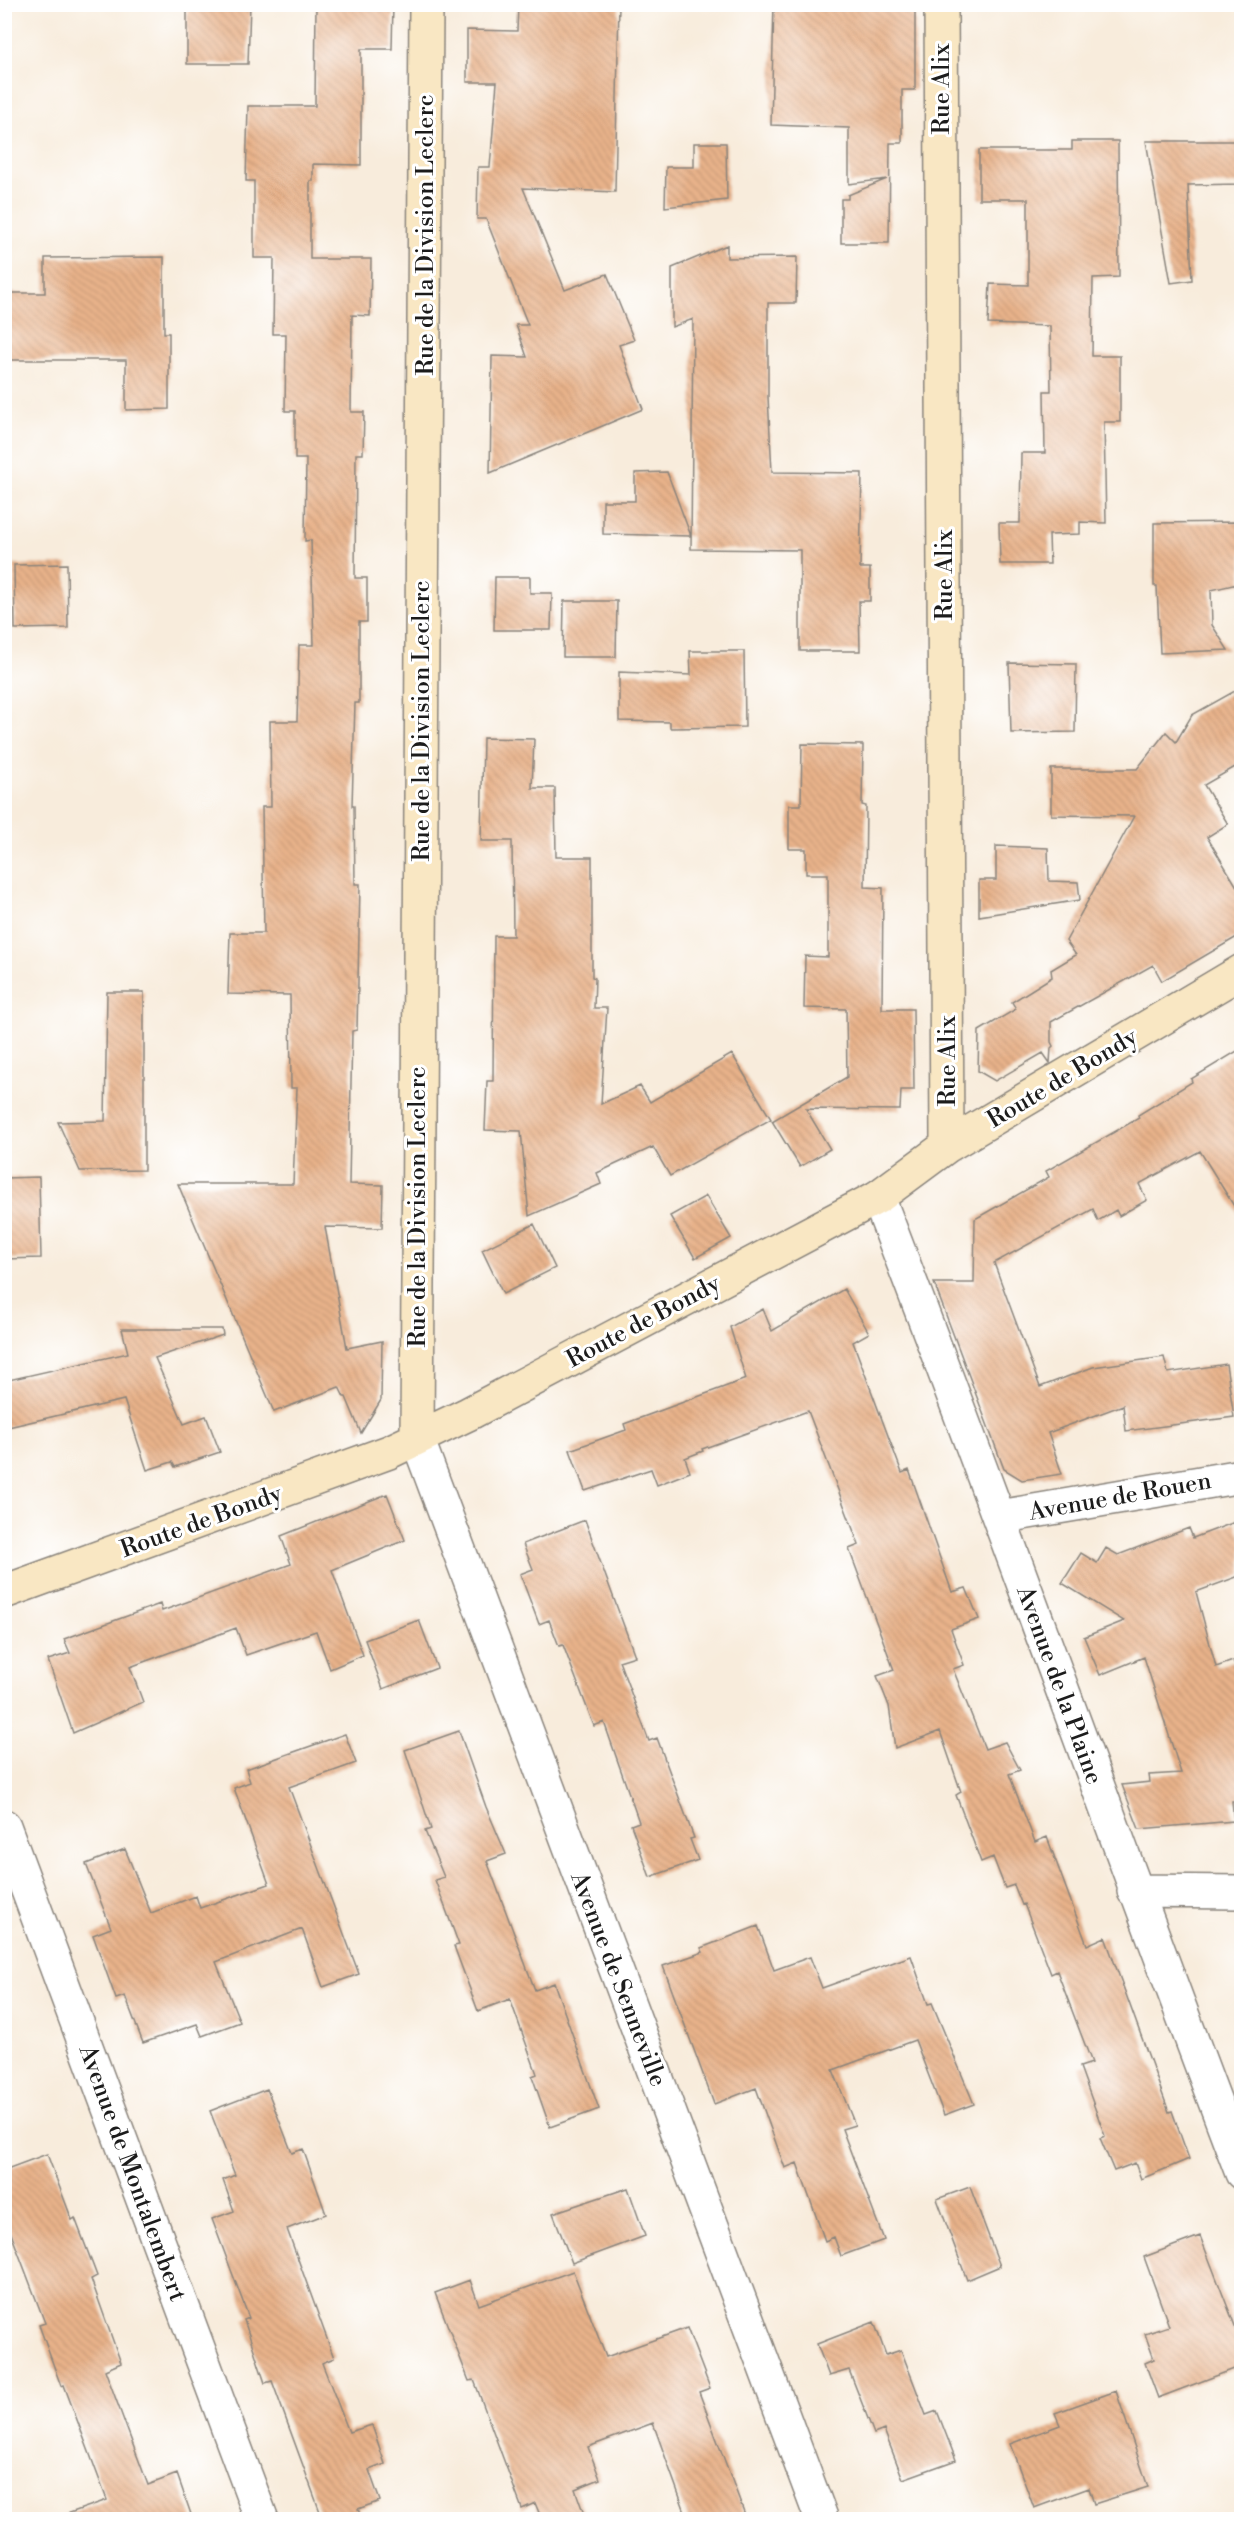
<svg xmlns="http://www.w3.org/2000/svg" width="1246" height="2524" font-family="'Libre Bodoni',serif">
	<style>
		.building { fill: url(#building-back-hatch) }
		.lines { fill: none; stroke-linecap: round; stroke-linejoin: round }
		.street-casing { stroke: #8a847c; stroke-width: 36 }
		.secondary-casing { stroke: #8a847c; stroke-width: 36 }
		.street { stroke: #fff; stroke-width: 33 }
		.secondary { stroke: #f9e7c3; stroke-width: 33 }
		.labels { text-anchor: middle; stroke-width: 6; stroke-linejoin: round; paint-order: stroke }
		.street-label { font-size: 24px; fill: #1c1c1c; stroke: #fff }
	</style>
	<defs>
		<pattern id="building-back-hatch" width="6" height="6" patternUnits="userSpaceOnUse" patternTransform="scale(1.5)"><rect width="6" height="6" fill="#e8b28a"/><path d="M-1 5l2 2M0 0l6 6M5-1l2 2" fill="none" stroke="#c69876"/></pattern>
	</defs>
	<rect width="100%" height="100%" fill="#fff"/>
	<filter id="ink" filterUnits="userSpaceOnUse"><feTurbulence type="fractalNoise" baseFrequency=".0167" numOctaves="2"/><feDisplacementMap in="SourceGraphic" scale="12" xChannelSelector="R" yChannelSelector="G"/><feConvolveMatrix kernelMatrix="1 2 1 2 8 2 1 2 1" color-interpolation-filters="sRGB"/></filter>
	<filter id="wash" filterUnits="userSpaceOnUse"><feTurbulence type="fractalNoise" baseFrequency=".008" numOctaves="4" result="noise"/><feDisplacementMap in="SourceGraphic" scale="24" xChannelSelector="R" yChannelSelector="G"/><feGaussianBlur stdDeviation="1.35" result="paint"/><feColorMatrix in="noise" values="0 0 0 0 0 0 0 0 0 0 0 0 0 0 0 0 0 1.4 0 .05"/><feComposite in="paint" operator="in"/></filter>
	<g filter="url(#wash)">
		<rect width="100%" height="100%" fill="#f8ecdc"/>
		<g id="blocks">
			<path class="building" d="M 187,4 L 250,4 L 248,64 L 187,64 Z
				M 316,4 L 393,4 L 392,49 L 361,49 L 361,165 L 313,164 L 313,181 L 310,181 L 310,259 L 371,259 L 370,316 L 352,315 L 351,412 L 364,412 L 363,454 L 356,454 L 355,578 L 367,578 L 367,622 L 359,622 L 359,703 L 355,703 L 352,806 L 354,806 L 355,884 L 360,884 L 357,1030 L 352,1031 L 349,1184 L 383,1185 L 382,1228 L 325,1227 L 347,1348 L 382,1341 L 381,1400 L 361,1433 L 346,1397 L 344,1397 L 339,1387 L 274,1412 L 178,1184 L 293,1184 L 297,1088 L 291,1088 L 290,995 L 228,994 L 230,933 L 264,933 L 262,807 L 271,807 L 270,721 L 297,721 L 299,645 L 314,645 L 311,540 L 305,541 L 306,459 L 295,459 L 295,411 L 285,411 L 286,334 L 273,334 L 274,258 L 254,258 L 254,181 L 246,181 L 248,106 L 315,106 Z
				M 518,4 L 619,4 L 615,192 L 523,188 L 565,290 L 607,274 L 634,340 L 619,345 L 643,409 L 490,473 L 492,356 L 527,357 L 516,325 L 528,325 L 486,219 L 477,219 L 478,167 L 490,167 L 497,82 L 467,82 L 467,30 L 517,31 Z
				M 774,4 L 915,4 L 915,90 L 902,90 L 902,143 L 890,143 L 889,243 L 841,243 L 841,199 L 848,199 L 848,195 L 887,179 L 849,184 L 849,128 L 771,125 Z
				M 1072,141 L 1118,141 L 1119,277 L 1093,278 L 1092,356 L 1120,356 L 1120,422 L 1104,422 L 1106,523 L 1080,522 L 1080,534 L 1049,535 L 1050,564 L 1000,564 L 999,523 L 1020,523 L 1021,453 L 1045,453 L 1044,391 L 1051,391 L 1050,326 L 988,324 L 990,284 L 1028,285 L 1028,199 L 979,199 L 979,150 L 1072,150 Z
				M 1146,141 L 1242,141 L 1242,184 L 1188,185 L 1192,280 L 1171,283 Z
				M 694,143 L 726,143 L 727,200 L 665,207 L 666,167 L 694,167 Z
				M 727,245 L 727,258 L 797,257 L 796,303 L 768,303 L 768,397 L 772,472 L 862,473 L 860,568 L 870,568 L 870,601 L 859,601 L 860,651 L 800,651 L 800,550 L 691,549 L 693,319 L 672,327 L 672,268 Z
				M 164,257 L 164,333 L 169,333 L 169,409 L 126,410 L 126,360 L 4,360 L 4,293 L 45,293 L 45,258 Z
				M 667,472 L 691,536 L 603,534 L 603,501 L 635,501 L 635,473 Z
				M 1242,522 L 1242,583 L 1211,590 L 1212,625 L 1228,650 L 1160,653 L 1157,586 L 1154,586 L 1154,523 Z
				M 67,564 L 68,628 L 15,629 L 14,565 Z
				M 495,577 L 530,577 L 530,593 L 552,593 L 551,630 L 494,630 Z
				M 564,601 L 617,601 L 616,657 L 563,657 Z
				M 690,651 L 744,651 L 745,727 L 670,728 L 670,722 L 619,721 L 619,672 L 691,675 Z
				M 1009,663 L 1076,664 L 1075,732 L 1011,733 Z
				M 1242,687 L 1242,763 L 1204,785 L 1228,824 L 1207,837 L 1242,895 L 1242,934 L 1162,981 L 1153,965 L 1051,1022 L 1051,1042 L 1053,1046 L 1051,1048 L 1050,1063 L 1043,1053 L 995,1081 L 978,1071 L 979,1031 L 1016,1009 L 1012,1002 L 1052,977 L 1051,970 L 1076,955 L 1066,941 L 1134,816 L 1051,815 L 1051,769 L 1137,769 L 1166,732 L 1176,742 L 1192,715 Z
				M 483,738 L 534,739 L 532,788 L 555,788 L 556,857 L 592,857 L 592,977 L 595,978 L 594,1008 L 607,1008 L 601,1104 L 640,1086 L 650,1102 L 732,1054 L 771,1119 L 670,1176 L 653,1147 L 597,1173 L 601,1184 L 529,1216 L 521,1131 L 485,1130 L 487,1081 L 493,1081 L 494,936 L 513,936 L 512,841 L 481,841 Z
				M 802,744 L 863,745 L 862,805 L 866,806 L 865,887 L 883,888 L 882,1009 L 913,1009 L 914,1090 L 901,1090 L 900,1110 L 806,1109 L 830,1149 L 800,1167 L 772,1121 L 847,1077 L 846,1009 L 804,1008 L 805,956 L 828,957 L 828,874 L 806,874 L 806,849 L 789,849 L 789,805 L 801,805 Z
				M 996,846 L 1048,848 L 1049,881 L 1078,882 L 1080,900 L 979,916 L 979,880 L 996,880 Z
				M 107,992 L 144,992 L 144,1170 L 80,1171 L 58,1122 L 105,1121 Z
				M 1242,1048 L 1242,1219 L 1200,1151 L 1139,1184 L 1147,1200 L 1119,1216 L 1116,1210 L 1098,1221 L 1093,1209 L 994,1263 L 1040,1387 L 1093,1367 L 1164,1357 L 1168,1373 L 1226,1364 L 1234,1417 L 1126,1431 L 1123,1405 L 1048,1433 L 1062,1474 L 1022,1480 L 1004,1469 L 934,1283 L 974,1283 L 975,1219 L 1049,1177 L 1046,1171 L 1139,1118 L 1138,1115 L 1192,1082 L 1191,1079 Z
				M 39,1177 L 41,1258 L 4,1259 L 4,1178 Z
				M 706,1196 L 731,1238 L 695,1258 L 670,1216 Z
				M 534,1224 L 555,1268 L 503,1294 L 482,1250 Z
				M 844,1289 L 869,1333 L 853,1342 L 902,1473 L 909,1470 L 952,1592 L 966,1588 L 979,1619 L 951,1629 L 964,1665 L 953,1669 L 985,1749 L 1005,1742 L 1020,1770 L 1009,1774 L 1035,1842 L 1047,1837 L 1087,1945 L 1105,1937 L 1169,2112 L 1172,2111 L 1189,2159 L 1141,2179 L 1135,2163 L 1114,2171 L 1100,2138 L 1105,2136 L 1080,2067 L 1092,2063 L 1057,1971 L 1051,1974 L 1024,1904 L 1022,1905 L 1014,1885 L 1005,1888 L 993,1857 L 981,1862 L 956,1795 L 961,1792 L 940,1731 L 895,1748 L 889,1706 L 877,1676 L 894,1670 L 849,1549 L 859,1545 L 808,1411 L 702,1449 L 703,1451 L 685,1458 L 690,1472 L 657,1485 L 651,1469 L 585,1491 L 570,1450 L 626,1430 L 624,1424 L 746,1379 L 730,1327 L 763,1309 L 772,1331 Z
				M 122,1329 L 222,1329 L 223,1335 L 155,1358 L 184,1424 L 206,1416 L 220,1452 L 175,1467 L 172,1462 L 147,1470 L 124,1400 L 4,1428 L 4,1381 L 128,1353 Z
				M 387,1494 L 405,1540 L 332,1570 L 363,1655 L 330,1669 L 316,1631 L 246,1655 L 236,1628 L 130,1667 L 143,1702 L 73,1733 L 48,1660 L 70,1653 L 64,1639 L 160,1604 L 162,1611 L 291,1564 L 281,1536 Z
				M 585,1520 L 635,1656 L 619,1661 L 649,1741 L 657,1738 L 694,1838 L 690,1839 L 698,1860 L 650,1877 L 631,1825 L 639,1822 L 604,1722 L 594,1726 L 563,1645 L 559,1646 L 549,1620 L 539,1624 L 520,1574 L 533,1569 L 523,1544 Z
				M 1235,1522 L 1242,1540 L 1242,1575 L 1196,1592 L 1216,1667 L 1233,1661 L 1242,1683 L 1242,1801 L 1232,1801 L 1234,1821 L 1139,1829 L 1122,1785 L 1150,1782 L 1149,1775 L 1181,1773 L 1144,1657 L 1100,1675 L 1084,1637 L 1124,1621 L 1062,1583 L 1081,1553 L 1097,1563 L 1106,1548 L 1118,1555 L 1189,1528 L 1193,1538 Z
				M 419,1620 L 437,1668 L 383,1689 L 365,1640 Z
				M 459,1731 L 486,1807 L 506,1854 L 487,1861 L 535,1990 L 554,1983 L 599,2109 L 550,2127 L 532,2076 L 537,2074 L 510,1999 L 478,2011 L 454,1946 L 459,1945 L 435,1880 L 444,1877 L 425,1831 L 431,1829 L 405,1750 Z
				M 345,1734 L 356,1763 L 289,1787 L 359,1974 L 323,1987 L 302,1929 L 216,1962 L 240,2022 L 202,2036 L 197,2024 L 143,2043 L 125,1996 L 116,1999 L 93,1935 L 111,1928 L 86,1864 L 125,1849 L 151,1913 L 196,1896 L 200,1908 L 269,1884 L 234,1788 L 250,1782 L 246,1769 Z
				M 758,1926 L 774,1970 L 810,1957 L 822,1988 L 911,1956 L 928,2004 L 932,2003 L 974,2104 L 944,2115 L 915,2040 L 833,2070 L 855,2125 L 842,2129 L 884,2240 L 841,2256 L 834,2237 L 825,2241 L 797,2163 L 785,2168 L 756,2088 L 714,2104 L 663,1966 L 703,1952 L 701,1948 Z
				M 267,2089 L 292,2153 L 303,2149 L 326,2214 L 287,2229 L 334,2358 L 322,2363 L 349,2432 L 372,2425 L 385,2464 L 369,2470 L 380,2501 L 358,2509 L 362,2520 L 323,2520 L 272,2381 L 265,2383 L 244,2320 L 249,2318 L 212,2219 L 234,2211 L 223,2180 L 235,2175 L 210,2111 Z
				M 47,2154 L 72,2220 L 75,2218 L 97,2276 L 91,2279 L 121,2363 L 105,2370 L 148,2485 L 177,2474 L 193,2520 L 65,2520 L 64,2515 L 107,2500 L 64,2385 L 61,2386 L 39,2325 L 45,2323 L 4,2215 L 4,2170 Z
				M 970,2187 L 1000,2266 L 967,2280 L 937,2199 Z
				M 628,2188 L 645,2236 L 572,2263 L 553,2213 Z
				M 1200,2236 L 1242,2344 L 1242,2366 L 1158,2398 L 1145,2363 L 1154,2359 L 1145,2334 L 1169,2326 L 1144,2257 Z
				M 573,2271 L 606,2357 L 687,2328 L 710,2388 L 699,2392 L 747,2520 L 688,2520 L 653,2423 L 588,2447 L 600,2479 L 575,2489 L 586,2520 L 542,2520 L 535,2503 L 522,2509 L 474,2380 L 469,2381 L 435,2293 L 470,2280 L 479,2305 Z
				M 874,2322 L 886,2355 L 901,2350 L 926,2415 L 937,2411 L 956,2460 L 903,2479 L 884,2430 L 874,2434 L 849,2370 L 829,2376 L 817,2344 Z
				M 1116,2391 L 1148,2487 L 1094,2504 L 1089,2488 L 1034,2508 L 1010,2444 L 1060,2425 L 1055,2413 Z"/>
		</g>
	</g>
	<g filter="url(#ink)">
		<use href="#blocks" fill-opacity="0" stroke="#8a847c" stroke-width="1.5"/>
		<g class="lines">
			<defs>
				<path id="street" d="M 878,1197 C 1003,1520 1118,1848 1242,2173
					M 417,1438 L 822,2520
					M 999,1517 L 1242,1476
					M 4,1826 L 262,2520
					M 1134,1891 L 1242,1892"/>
				<path id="secondary" d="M 941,4 L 947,1146
					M 417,1438 L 426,4
					M 4,1592 L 389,1452 L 468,1414 L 878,1197 L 947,1146 L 1242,971"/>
			</defs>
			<use href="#street" class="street-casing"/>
			<use href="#secondary" class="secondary-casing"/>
			<use href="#street" class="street"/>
			<use href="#secondary" class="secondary"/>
		</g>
	</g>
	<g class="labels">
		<g class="street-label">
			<text transform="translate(941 89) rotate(-90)" y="8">Rue Alix</text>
			<text transform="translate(425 235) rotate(-90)" y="8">Rue de la Division Leclerc</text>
			<text transform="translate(944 575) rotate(-90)" y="8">Rue Alix</text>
			<text transform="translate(421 721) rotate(-90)" y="8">Rue de la Division Leclerc</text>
			<text transform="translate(947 1061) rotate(-90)" y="8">Rue Alix</text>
			<text transform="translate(1062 1078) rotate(-31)" y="8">Route de Bondy</text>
			<text transform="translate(417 1207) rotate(-90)" y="8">Rue de la Division Leclerc</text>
			<text transform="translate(643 1321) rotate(-28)" y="8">Route de Bondy</text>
			<text transform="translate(1120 1496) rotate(-10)" y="8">Avenue de Rouen</text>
			<text transform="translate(201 1521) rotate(-20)" y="8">Route de Bondy</text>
			<text transform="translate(1060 1685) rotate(70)" y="8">Avenue de la Plaine</text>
			<text transform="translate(619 1979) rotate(69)" y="8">Avenue de Senneville</text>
			<text transform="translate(133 2173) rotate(70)" y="8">Avenue de Montalembert</text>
		</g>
	</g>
	<rect width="1246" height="2524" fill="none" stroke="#fff" stroke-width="24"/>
</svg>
